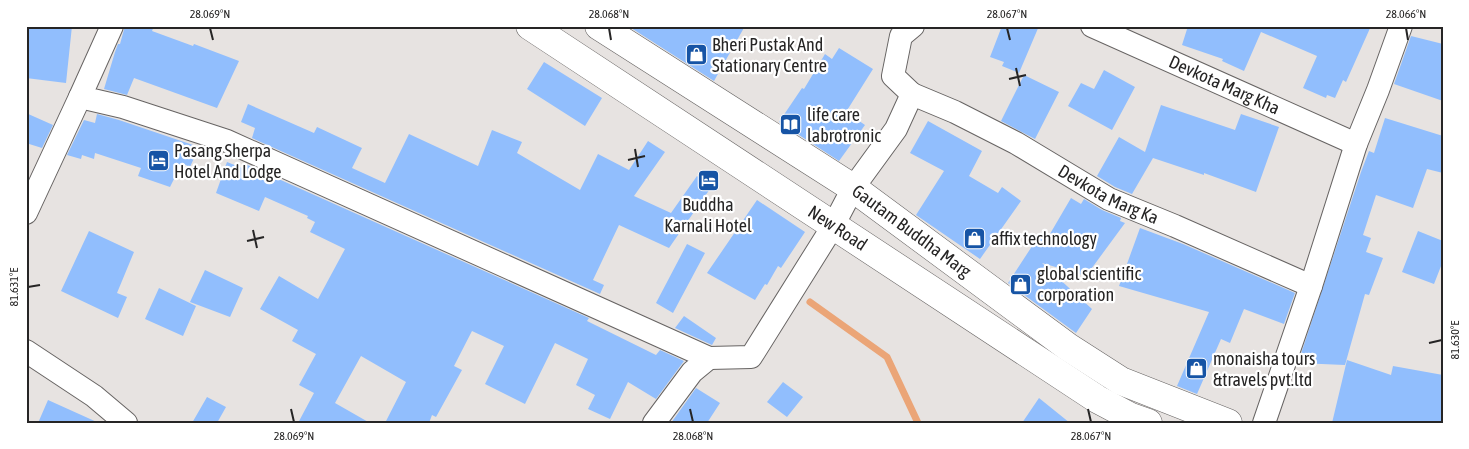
<svg xmlns="http://www.w3.org/2000/svg" width="1469" height="449" font-family="'Asap Condensed',sans-serif">
	<style>
		.lines { fill: none; stroke-linecap: round; stroke-linejoin: round }
		.stream { stroke: #eba577; stroke-width: 7 }
		.building { fill: #91befd }
		.street-casing { stroke: #676463; stroke-width: 24 }
		.primary-casing { stroke: #676463; stroke-width: 29 }
		.street { stroke: #fff; stroke-width: 22 }
		.primary { stroke: #fff; stroke-width: 28 }
		.ticks { fill: none; stroke: #262525; stroke-width: 2 }
		.labels { text-anchor: middle; stroke-width: 4.5; stroke-linejoin: round; paint-order: stroke }
		.poi-label { font-size: 18px; fill: #262525; stroke: #fff; text-anchor: start }
		.street-label { font-size: 18px; fill: #262525; stroke: #fff }
		.neatline { fill: none; stroke: #262525; stroke-width: 2 }
		.ticks-label { font-size: 12px; text-anchor: middle; fill: #262525 }
	</style>
	<rect width="100%" height="100%" fill="#e7e3e1"/>
	<g class="lines">
		<path class="stream" d="M 810,302 L 887,357 L 918,423"/>
	</g>
	<path class="building" d="M 26,26 L 72,26 L 66,83 L 26,78 Z
		M 125,26 L 154,26 L 152,31 L 193,46 L 194,44 L 239,61 L 217,108 L 134,78 L 127,95 L 104,89 L 115,52 L 118,44 L 120,44 Z
		M 628,26 L 745,26 L 714,81 Z
		M 1002,26 L 1039,26 L 1019,73 L 1002,66 L 1004,62 L 990,57 Z
		M 1188,26 L 1371,26 L 1346,82 L 1343,80 L 1335,98 L 1327,95 L 1326,98 L 1303,88 L 1317,56 L 1261,32 L 1244,71 L 1222,61 L 1223,59 L 1182,45 Z
		M 1411,36 L 1443,44 L 1443,101 L 1394,84 Z
		M 839,48 L 873,69 L 846,112 L 865,125 L 839,161 L 779,122 L 802,88 L 804,89 L 825,54 L 832,59 Z
		M 544,62 L 602,98 L 585,126 L 527,89 Z
		M 1104,70 L 1135,87 L 1112,130 L 1068,106 L 1081,83 L 1094,89 Z
		M 1024,75 L 1059,92 L 1035,139 L 1001,121 Z
		M 248,104 L 314,133 L 317,127 L 362,148 L 352,168 L 385,183 L 409,134 L 478,166 L 492,130 L 522,142 L 517,153 L 580,190 L 598,154 L 629,170 L 648,141 L 665,152 L 634,196 L 671,213 L 697,176 L 712,186 L 669,248 L 619,225 L 593,280 L 604,285 L 600,294 L 252,138 L 255,128 L 241,122 Z
		M 1161,105 L 1235,130 L 1241,114 L 1279,127 L 1256,192 L 1204,173 L 1204,175 L 1153,158 L 1132,194 L 1115,187 L 1097,176 L 1119,137 L 1145,152 Z
		M 26,113 L 53,125 L 42,148 L 26,143 Z
		M 97,114 L 119,120 L 199,147 L 190,167 L 182,163 L 170,187 L 138,176 L 141,168 L 95,153 L 94,159 L 82,155 L 81,159 L 67,155 L 84,120 L 95,123 Z
		M 1385,118 L 1443,136 L 1443,173 L 1427,169 L 1413,208 L 1376,195 L 1363,235 L 1371,238 L 1366,252 L 1383,258 L 1369,295 L 1365,294 L 1345,365 L 1298,363 L 1361,172 L 1369,151 L 1374,153 Z
		M 928,121 L 982,151 L 969,176 L 998,193 L 1002,187 L 1021,201 L 980,259 L 916,215 L 944,171 L 910,153 Z
		M 227,162 L 242,168 L 243,163 L 589,318 L 587,321 L 656,355 L 660,350 L 684,361 L 656,399 L 628,382 L 610,419 L 588,409 L 595,395 L 576,385 L 588,359 L 555,343 L 525,404 L 485,384 L 504,346 L 472,331 L 454,366 L 462,370 L 436,417 L 432,415 L 429,423 L 385,423 L 406,382 L 361,356 L 335,403 L 370,423 L 298,423 L 314,393 L 299,385 L 316,354 L 292,341 L 298,330 L 260,309 L 279,276 L 318,299 L 345,249 L 310,232 L 315,222 L 307,218 L 308,216 L 265,197 L 259,211 L 216,193 Z
		M 1071,198 L 1081,204 L 1084,199 L 1102,210 L 1121,218 L 1120,221 L 1125,223 L 1086,276 L 1042,263 L 1092,309 L 1076,333 L 1008,283 L 1040,234 L 1047,239 Z
		M 757,200 L 805,232 L 781,268 L 778,266 L 767,285 L 765,284 L 755,300 L 707,273 Z
		M 1140,228 L 1183,244 L 1295,293 L 1284,324 L 1244,309 L 1230,343 L 1221,339 L 1197,394 L 1177,386 L 1209,312 L 1119,286 Z
		M 89,231 L 134,252 L 117,293 L 127,297 L 118,318 L 61,291 Z
		M 1418,231 L 1443,241 L 1443,261 L 1434,284 L 1402,272 Z
		M 687,244 L 705,253 L 673,313 L 656,303 Z
		M 205,270 L 243,288 L 230,317 L 190,302 Z
		M 159,288 L 196,306 L 183,336 L 145,319 Z
		M 684,316 L 716,338 L 712,345 L 675,328 Z
		M 1347,360 L 1391,375 L 1393,366 L 1443,375 L 1443,423 L 1332,423 Z
		M 783,382 L 803,397 L 787,417 L 767,402 Z
		M 696,388 L 720,403 L 707,423 L 671,423 Z
		M 207,397 L 226,407 L 217,423 L 192,423 Z
		M 1039,398 L 1070,423 L 1022,423 Z
		M 48,400 L 99,423 L 38,423 Z"/>
	<g class="lines">
		<defs>
			<g id="street">
				<path d="M 112,26 L 80,97 L 123,107 L 227,141 L 709,358 L 751,357 L 833,226 L 853,188 L 896,129 L 912,94 L 893,76 L 901,36 L 913,26"/>
				<path id="s1" d="M 1092,26 L 1356,144"/>
				<path id="s2" d="M 912,94 L 955,112 L 1016,143 L 1109,199 L 1175,226 L 1311,286"/>
				<path d="M 26,213 L 80,97"/>
				<path d="M 26,351 L 94,396 L 126,423"/>
				<path d="M 654,423 L 692,372 L 709,358"/>
				<path d="M 1264,423 L 1311,286 L 1356,144 L 1378,90 L 1401,26"/>
			</g>
			<g id="primary">
				<path id="s3" d="M 530,26 L 1097,399 L 1131,417 L 1148,423"/>
				<path id="s4" d="M 599,26 L 853,188 L 1068,347 L 1121,381 L 1228,423"/>
			</g>
		</defs>
		<use href="#street" class="street-casing"/>
		<use href="#primary" class="primary-casing"/>
		<use href="#street" class="street"/>
		<use href="#primary" class="primary"/>
	</g>
	<path class="ticks" d="M 210,28 L 213,40M 609,28 L 611,40M 1007,28 L 1010,40M 1406,28 L 1408,40M 1016,68 L 1020,86M 1009,79 L 1026,75M 635,149 L 638,167M 628,160 L 645,156M 253,230 L 257,248M 247,241 L 264,237M 28,287 L 40,285M 1429,343 L 1442,340M 291,409 L 294,422M 690,409 L 693,422M 1088,409 L 1091,422"/>
	<defs>
		<symbol id="shop-square" viewBox="-11 -11 22 22"><rect x="-9" y="-9" width="18" height="18" rx="4" fill="#1654a5" stroke="#fff"/><path d="M-5-2.5h2.3a2.7 3.5 0 0 1 5.4 0H5L5.5 6h-11ZM-1.5-2.5h3a1.5 2.3 0 0 0-3 0Z" fill="#fff"/></symbol>
		<symbol id="library-square" viewBox="-11 -11 22 22"><rect x="-9" y="-9" width="18" height="18" rx="4" fill="#1654a5" stroke="#fff"/><path d="M-6-4Q-3-5.5-.7-3.5V5Q-3 3-6 4ZM6-4Q3-5.5 .7-3.5V5Q3 3 6 4Z" fill="#fff"/></symbol>
		<symbol id="hotel-square" viewBox="-11 -11 22 22"><rect x="-9" y="-9" width="18" height="18" rx="4" fill="#1654a5" stroke="#fff"/><path d="M-6-4.5h1.5V1H6V5H4.5V3h-9V5H-6ZM-4 0a1.8 1.8 0 1 1 3.6 0ZM.5 0V-2.5h3Q6-2.5 6 0Z" fill="#fff"/></symbol>
	</defs>
	<g fill-rule="evenodd">
		<use href="#shop-square" x="684" y="42" width="25" height="25"/>
		<use href="#library-square" x="778" y="112" width="25" height="25"/>
		<use href="#hotel-square" x="146" y="148" width="25" height="25"/>
		<use href="#hotel-square" x="696" y="168" width="25" height="25"/>
		<use href="#shop-square" x="962" y="226" width="25" height="25"/>
		<use href="#shop-square" x="1008" y="272" width="25" height="25"/>
		<use href="#shop-square" x="1184" y="356" width="25" height="25"/>
	</g>
	<g class="labels">
		<g class="poi-label">
			<text x="712" y="51">Bheri Pustak And<tspan x="712" dy="21">Stationary Centre</tspan></text>
			<text x="807" y="121">life care<tspan x="807" dy="21">labrotronic</tspan></text>
			<text x="174" y="157">Pasang Sherpa<tspan x="174" dy="21">Hotel And Lodge</tspan></text>
			<text x="708" y="211" text-anchor="middle">Buddha<tspan x="708" dy="21">Karnali Hotel</tspan></text>
			<text x="991" y="245">affix technology</text>
			<text x="1037" y="280">global scientific<tspan x="1037" dy="21">corporation</tspan></text>
			<text x="1213" y="365">monaisha tours<tspan x="1213" dy="21">&amp;travels pvt.ltd</tspan></text>
		</g>
		<g class="street-label">
			<text dy="6" stroke="none"><textPath href="#s1" startOffset="145">Devkota Marg Kha</textPath></text>
			<text dy="6" stroke="none"><textPath href="#s2" startOffset="221">Devkota Marg Ka</textPath></text>
			<text dy="6" stroke="none"><textPath href="#s3" startOffset="368">New Road</textPath></text>
			<text dy="6" stroke="none"><textPath href="#s4" startOffset="374">Gautam Buddha Marg</textPath></text>
		</g>
	</g>
	<rect width="1469" height="449" fill="none" stroke="#ffffff" stroke-width="55"/>
	<rect x="28" y="28" width="1414" height="394" class="neatline"/>
	<g class="ticks-label">
		<text x="210" y="18">28.069°N</text>
		<text x="609" y="18">28.068°N</text>
		<text x="1007" y="18">28.067°N</text>
		<text x="1406" y="18">28.066°N</text>
		<text transform="translate(14 287) rotate(-90)" y="4">81.631°E</text>
		<text transform="translate(1455 340) rotate(-90)" y="4">81.630°E</text>
		<text x="294" y="440">28.069°N</text>
		<text x="693" y="440">28.068°N</text>
		<text x="1091" y="440">28.067°N</text>
	</g>
</svg>
